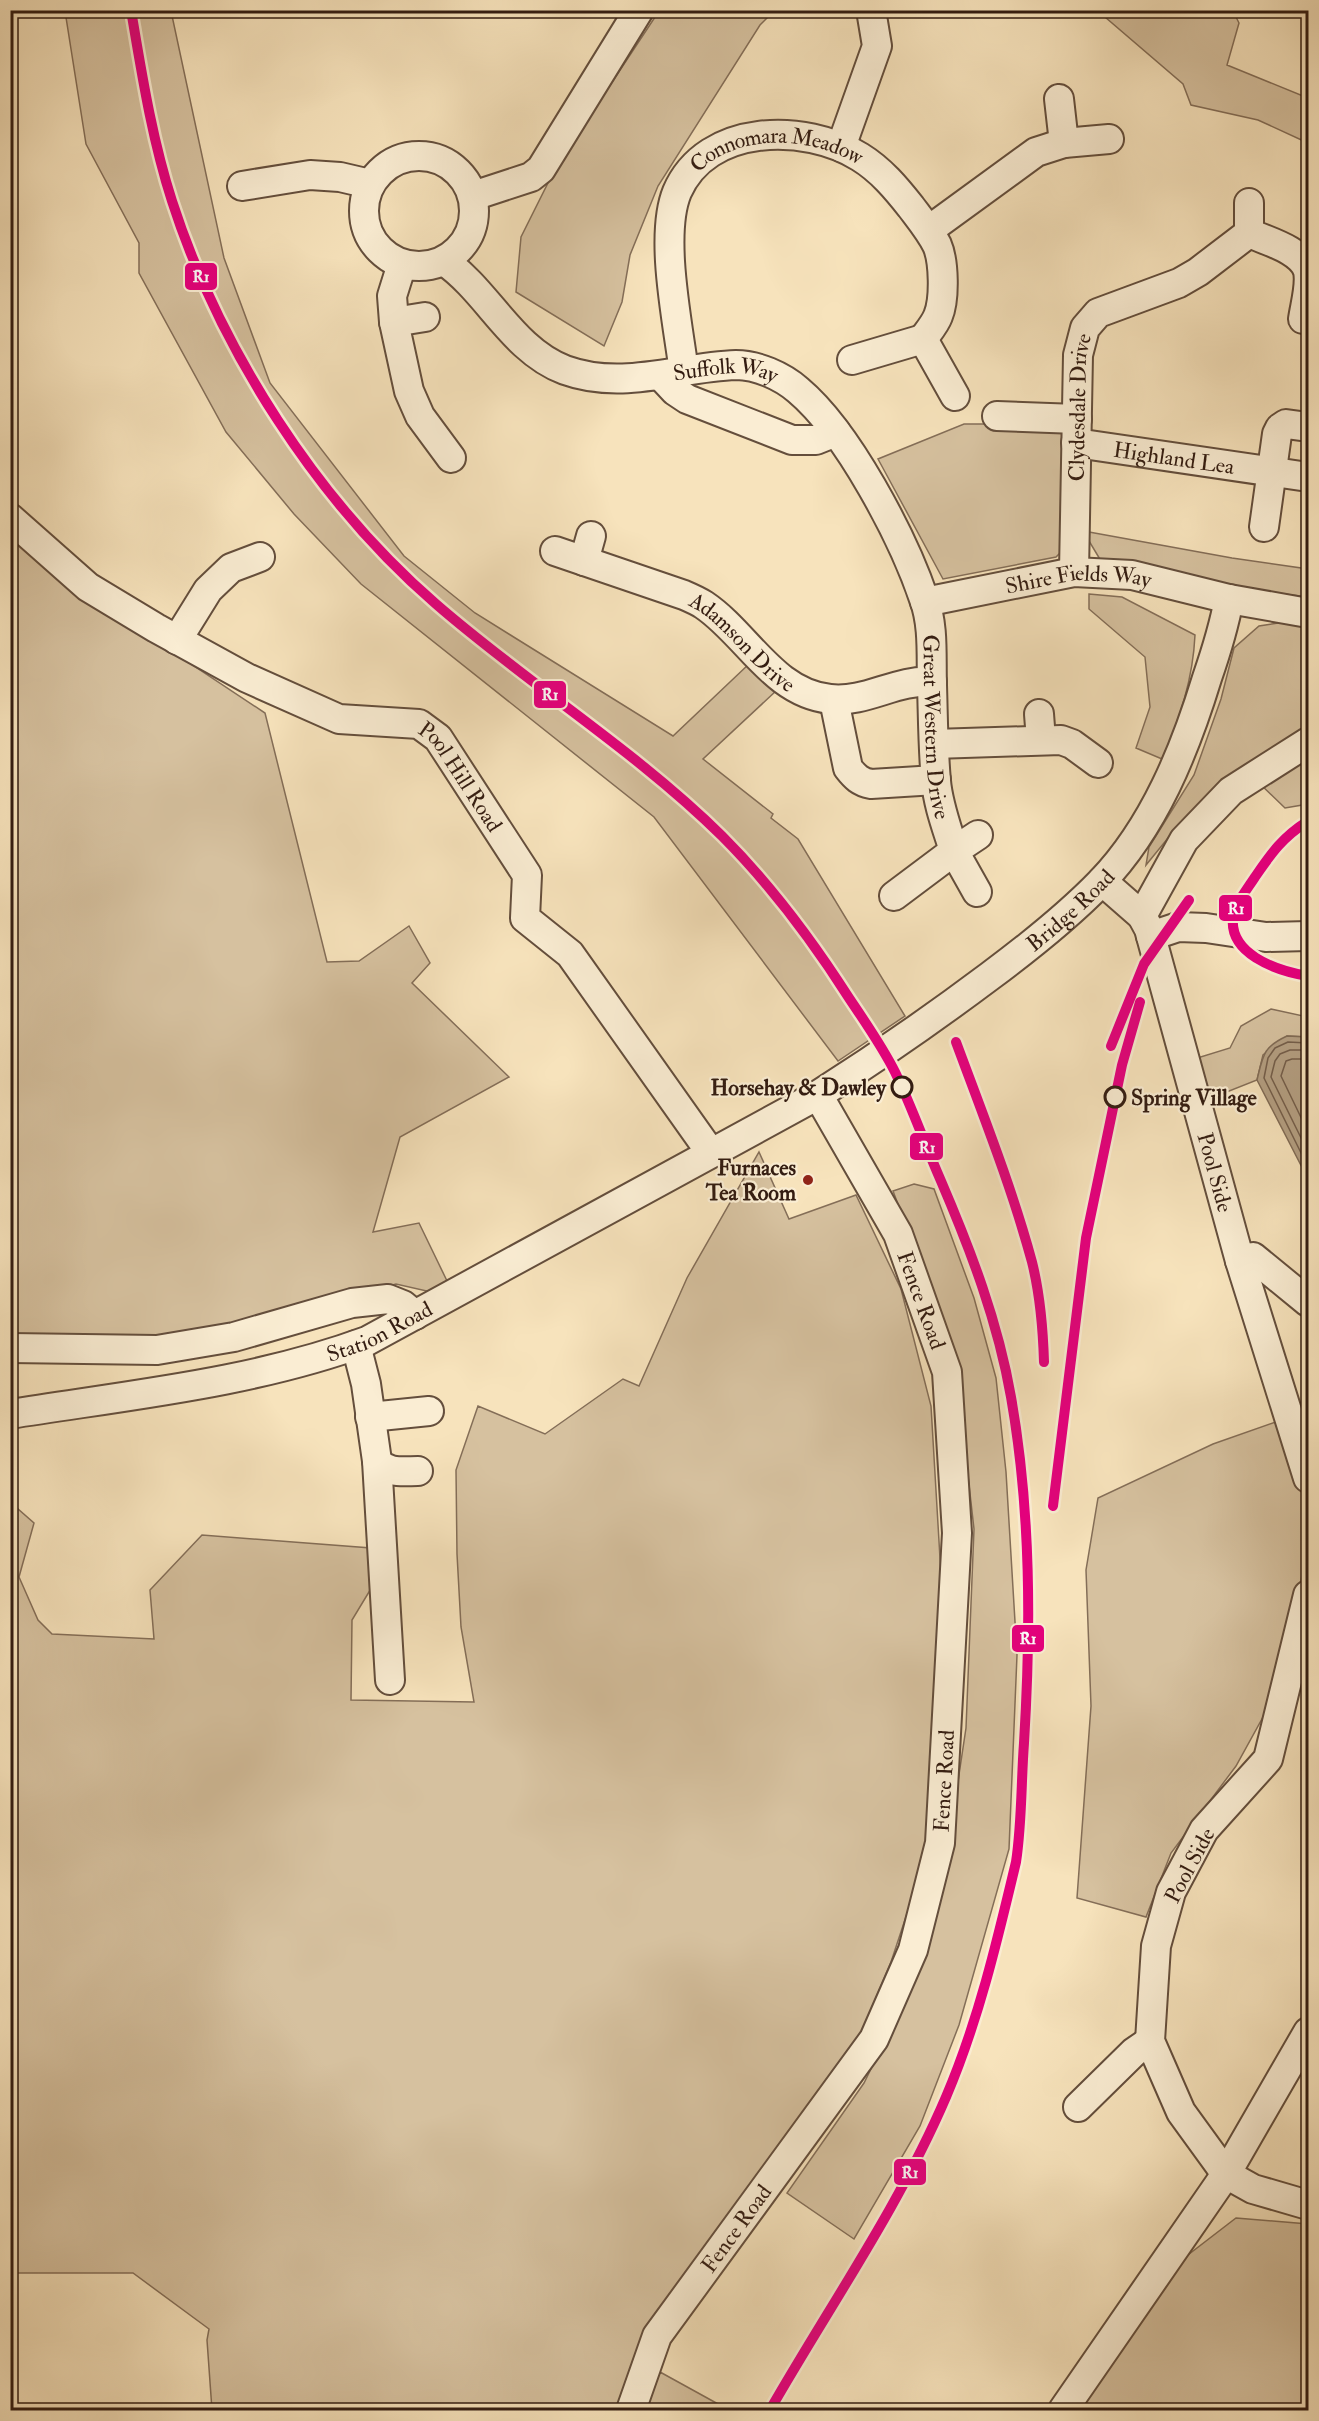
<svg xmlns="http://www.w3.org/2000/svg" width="1319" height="2421" font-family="'IM FELL Double Pica',serif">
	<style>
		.green { fill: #d6c19f; stroke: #846e58; stroke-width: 1.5 }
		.water { fill: #b49f82; stroke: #806b55; stroke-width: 1.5 }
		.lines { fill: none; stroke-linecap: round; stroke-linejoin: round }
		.shore { stroke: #745e4a; stroke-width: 1.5 }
		.minor-casing { stroke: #644e3c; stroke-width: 32 }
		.minor { stroke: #faedd3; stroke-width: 28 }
		.rail-1-casing { stroke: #faedd3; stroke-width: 15 }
		.rail-1 { stroke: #e5007d; stroke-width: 10 }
		.stop-dot { fill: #faedd3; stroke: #331c11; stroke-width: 3 }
		.poi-dot { fill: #8f2418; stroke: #faedd3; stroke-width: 2 }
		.labels { text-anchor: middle; stroke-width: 4.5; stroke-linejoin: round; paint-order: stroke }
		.street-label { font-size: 22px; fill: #331c11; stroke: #faedd3 }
		.stop-label { font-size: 22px; font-weight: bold; fill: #331c11; stroke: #faedd3; text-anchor: end }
		.poi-label { font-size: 22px; font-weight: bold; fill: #331c11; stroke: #faedd3; text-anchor: end }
		.line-badge { stroke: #faedd3; stroke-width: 2 }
		.badge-label { font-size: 16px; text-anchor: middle; font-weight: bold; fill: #fff }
	</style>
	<rect width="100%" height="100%" fill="#f7e3bc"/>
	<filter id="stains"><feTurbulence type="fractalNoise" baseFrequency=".00333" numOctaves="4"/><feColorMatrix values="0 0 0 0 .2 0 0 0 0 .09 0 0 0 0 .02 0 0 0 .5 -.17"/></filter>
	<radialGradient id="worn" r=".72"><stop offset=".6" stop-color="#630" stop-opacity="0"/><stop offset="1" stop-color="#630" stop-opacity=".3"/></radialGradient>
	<path class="green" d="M 65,11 L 171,11 L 224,258 L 270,383 L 404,556 L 475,613 L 673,736 L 750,663 L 777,690 L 703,759 L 773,814 L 771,818 L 798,839 L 905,1016 L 838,1061 L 654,817 L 361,584 L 294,514 L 226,432 L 139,273 L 139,243 L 86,144 Z
		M 659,11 L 774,11 L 760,25 L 658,186 L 630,255 L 622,302 L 604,346 L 516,292 L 521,237 L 556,167 Z
		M 1098,11 L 1233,11 L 1239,23 L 1227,65 L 1308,98 L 1308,143 L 1258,120 L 1191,105 L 1183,84 Z
		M 964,424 L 1067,424 L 1067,546 L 1056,557 L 943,579 L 878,459 Z
		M 1089,532 L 1232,558 L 1308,569 L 1308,597 L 1228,587 L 1101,561 L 1089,541 Z
		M 10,533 L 87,595 L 265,713 L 327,962 L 359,961 L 409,926 L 430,963 L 412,983 L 509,1077 L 400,1137 L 373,1232 L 419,1223 L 449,1285 L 431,1292 L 396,1284 L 240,1326 L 130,1344 L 11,1336 Z
		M 1089,594 L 1122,597 L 1195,635 C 1193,679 1180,718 1162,759 L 1136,748 L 1150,707 L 1145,657 L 1089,609 Z
		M 1285,622 L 1308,626 L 1308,739 L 1177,827 L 1146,865 L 1149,847 L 1194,775 L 1221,699 L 1234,648 L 1259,626 Z
		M 1308,755 L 1308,804 L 1285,808 L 1259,783 Z
		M 1271,1009 L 1308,1017 L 1308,1037 L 1287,1036 L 1263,1055 L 1257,1080 L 1204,1101 L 1194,1059 L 1230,1048 L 1241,1026 Z
		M 759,1152 L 789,1219 L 856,1195 L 901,1289 L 931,1406 L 942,1592 L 929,1847 L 891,1962 L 860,2035 L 619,2410 L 212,2410 L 207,2340 L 209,2329 L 133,2273 L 11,2273 L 10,1502 L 34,1523 L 19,1577 L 38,1620 L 52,1634 L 154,1639 L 150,1590 L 202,1535 L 371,1548 L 372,1587 L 352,1620 L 351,1700 L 474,1702 L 461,1627 L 457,1554 L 456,1470 L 478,1406 L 545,1434 L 623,1379 L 639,1386 L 687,1278 Z
		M 914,1184 L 934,1189 L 974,1298 L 996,1378 L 1006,1472 L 1017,1655 L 1009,1849 L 959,2025 L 920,2126 L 854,2239 L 787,2193 L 864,2083 L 916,1977 L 940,1901 L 966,1728 L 974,1529 L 954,1352 L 893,1191 Z
		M 1284,1419 L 1298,1465 L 1305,1504 L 1304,1561 L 1299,1595 L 1273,1699 L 1236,1766 L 1171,1853 L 1146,1917 L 1077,1898 L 1091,1706 L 1086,1570 L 1098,1498 L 1213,1444 Z
		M 1236,2218 L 1308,2224 L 1308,2410 L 1077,2410 L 1184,2258 Z
		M 660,2372 L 729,2410 L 646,2410 Z"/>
	<path class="water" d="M 1287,1036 L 1308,1037 L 1308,1179 L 1257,1080 C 1263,1055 1263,1047 1287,1036 Z"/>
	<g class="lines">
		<path class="shore" d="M 1308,1043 L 1288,1042 L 1275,1048 L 1268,1058 L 1264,1078 L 1308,1167
			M 1308,1050 L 1290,1050 L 1280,1054 L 1275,1061 L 1271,1077 L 1308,1152
			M 1308,1059 L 1292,1059 L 1286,1061 L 1281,1076 L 1308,1132"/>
		<defs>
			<g id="minor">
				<path d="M 1059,99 L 1064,143"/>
				<path d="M 841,147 L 877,46 L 871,10"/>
				<circle cx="419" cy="211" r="55"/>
				<path d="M 242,186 L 310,175 L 340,177 L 370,184"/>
				<path d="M 473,196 L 531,177 L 541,169 L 639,10"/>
				<path d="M 1249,203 L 1249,233 C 1267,241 1302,250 1308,271 C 1311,285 1305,305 1303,319"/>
				<path d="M 929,230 L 1036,152 L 1064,143 L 1109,139"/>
				<path id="s1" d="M 444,261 C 488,291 512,350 565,370 C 623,391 678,367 736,365 C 757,365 782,376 798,390 C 848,432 903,537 924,599 C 934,626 931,657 932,685 C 933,717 933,749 936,781 C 938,805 947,828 954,851 L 894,896"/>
				<path d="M 425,317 L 394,322 L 409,391 L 420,416 L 451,458"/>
				<path d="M 394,322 L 392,296 L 402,264"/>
				<path d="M 852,360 L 923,339 L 955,396"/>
				<path id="s2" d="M 684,372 C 678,324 659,236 677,192 C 707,123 805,123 860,157 C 881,170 896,188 911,207 C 920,219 930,231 937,245 C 944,261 945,299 938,316 C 935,324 928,332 923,339"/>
				<path d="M 661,376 L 675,391 L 687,399 L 792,440 L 816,440 L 836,432"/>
				<path d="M 997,416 L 1077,419"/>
				<path id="s3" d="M 1076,443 L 1308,477"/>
				<path id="s4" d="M 10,518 L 88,587 L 156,628 L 247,678 L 339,719 L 419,724 L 438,738 L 527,875 L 525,918 L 570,954 L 711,1153"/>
				<path d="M 1264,527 L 1277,434 L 1280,428 L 1286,424 L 1308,427"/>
				<path id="s5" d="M 555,551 L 684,595 C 691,598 698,601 704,605 C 747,634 773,693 830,699 C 867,703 896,679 932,682"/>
				<path d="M 584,561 L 591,536"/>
				<path id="s6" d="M 1074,572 L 1078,355 L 1085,328 L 1098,313 L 1179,283 L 1198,272 L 1249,233"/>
				<path id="s7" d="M 925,602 L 1074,572 L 1132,575 L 1229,599 L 1308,613"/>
				<path d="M 177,640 L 208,590 L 231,568 L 260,557"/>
				<path d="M 834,700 L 848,768 C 855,777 860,782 871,784 L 936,780"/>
				<path d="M 1039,714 L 1041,740"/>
				<path d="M 934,744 L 1061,740 L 1072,744 L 1098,763"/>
				<path id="s8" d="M 1102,881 L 1142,916 L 1149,929 L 1240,1261 L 1308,1478"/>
				<path d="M 977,892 L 954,851 L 978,835"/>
				<path d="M 1142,916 L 1184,840 L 1231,791 L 1308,742"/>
				<path d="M 1151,936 L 1178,927 L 1206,928 L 1266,937 L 1308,936"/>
				<path d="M 1240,1261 L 1253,1257 L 1308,1302"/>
				<path d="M 356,1345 L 366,1384 L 377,1461 C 387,1474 403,1471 418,1471"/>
				<path d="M 10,1348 L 157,1350 L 234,1337 L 352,1303 L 388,1299 L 403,1305 L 415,1315"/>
				<path id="s9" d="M 10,1414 C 129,1395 253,1383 367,1341 L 818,1095 C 878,1057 934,1018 990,976 C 1029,947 1067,917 1101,882 C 1154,827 1185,750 1207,678 C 1216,652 1224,626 1229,599"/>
				<path d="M 370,1417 L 429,1411"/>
				<path d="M 377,1461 L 390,1680"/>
				<path d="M 1308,1595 L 1268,1759 L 1204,1830 L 1171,1892 L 1156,1946 L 1150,2041 L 1181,2112 L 1226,2174 L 1253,2189 L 1308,2205"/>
				<path d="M 1078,2107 L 1134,2052 L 1150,2041"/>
				<path id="s10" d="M 631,2410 L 657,2336 L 874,2039 L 913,1950 L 940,1843 L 957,1533 L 947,1372 L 898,1234 L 818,1095"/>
				<path d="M 1063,2410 L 1226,2174 L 1308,2032"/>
			</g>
		</defs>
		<use href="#minor" class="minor-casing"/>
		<use href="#minor" class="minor"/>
		<defs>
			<path id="rail-1" d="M 131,10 C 142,75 152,139 172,201 C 220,350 318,502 436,604 C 529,685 635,750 722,836 C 771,885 812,940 849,998 C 865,1022 882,1046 895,1072 C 912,1107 925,1145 941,1181 C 971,1251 998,1322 1011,1397 C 1031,1511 1031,1628 1024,1743 C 1021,1783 1022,1823 1016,1862 C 997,1942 978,2022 946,2097 C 899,2207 829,2307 770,2410
				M 1308,821 C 1283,837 1272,852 1255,877 C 1248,888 1238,900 1234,912 C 1224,954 1278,971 1308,976
				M 956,1042 C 983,1115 1012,1188 1032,1262 C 1040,1294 1043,1329 1044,1362
				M 1111,1046 L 1144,964 L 1189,900
				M 1053,1506 L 1086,1238 L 1122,1065 L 1140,1002"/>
		</defs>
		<use href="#rail-1" class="rail-1-casing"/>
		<use href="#rail-1" class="rail-1"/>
	</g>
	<g class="stop-dot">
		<circle cx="902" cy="1087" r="10"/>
		<circle cx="1115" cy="1097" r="10"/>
	</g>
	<circle class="poi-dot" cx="808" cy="1180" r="6"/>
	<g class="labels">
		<g class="street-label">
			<text dy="8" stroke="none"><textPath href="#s2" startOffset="302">Connomara Meadow</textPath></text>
			<text dy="8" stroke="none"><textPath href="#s1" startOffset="327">Suffolk Way</textPath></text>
			<text dy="8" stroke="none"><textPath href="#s6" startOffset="165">Clydesdale Drive</textPath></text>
			<text dy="8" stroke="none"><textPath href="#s3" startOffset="99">Highland Lea</textPath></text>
			<text dy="8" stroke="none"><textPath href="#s7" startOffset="156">Shire Fields Way</textPath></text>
			<text dy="8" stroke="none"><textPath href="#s5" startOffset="212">Adamson Drive</textPath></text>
			<text dy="8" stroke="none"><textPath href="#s1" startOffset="780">Great Western Drive</textPath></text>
			<text dy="8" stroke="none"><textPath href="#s4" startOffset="536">Pool Hill Road</textPath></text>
			<text dy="8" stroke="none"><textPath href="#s9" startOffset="1192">Bridge Road</textPath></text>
			<text dy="8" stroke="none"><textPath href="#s8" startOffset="320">Pool Side</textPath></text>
			<text transform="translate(922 1300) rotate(70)" y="8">Fence Road</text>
			<text dy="8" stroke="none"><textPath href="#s9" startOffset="380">Station Road</textPath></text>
			<text dy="8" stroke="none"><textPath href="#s10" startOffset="716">Fence Road</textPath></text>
			<text transform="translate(1189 1865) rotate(-62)" y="8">Pool Side</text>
			<text dy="8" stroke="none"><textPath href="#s10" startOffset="212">Fence Road</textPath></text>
		</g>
		<g class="stop-label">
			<text x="886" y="1095">Horsehay &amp; Dawley</text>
			<text x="1131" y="1105" text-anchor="start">Spring Village</text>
		</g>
		<g class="poi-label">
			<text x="796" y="1175">Furnaces<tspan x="796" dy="25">Tea Room</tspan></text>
		</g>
	</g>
	<g class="line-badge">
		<rect x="184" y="262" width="34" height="29" rx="6" fill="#e5007d"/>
		<rect x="533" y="680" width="34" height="29" rx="6" fill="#e5007d"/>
		<rect x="1218" y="894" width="35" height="28" rx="6" fill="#e5007d"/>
		<rect x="909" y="1132" width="35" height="29" rx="6" fill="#e5007d"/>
		<rect x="1011" y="1624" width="34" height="29" rx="6" fill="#e5007d"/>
		<rect x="893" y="2158" width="34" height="28" rx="6" fill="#e5007d"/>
	</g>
	<g class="badge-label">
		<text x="201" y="282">R1</text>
		<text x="550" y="700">R1</text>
		<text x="1236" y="914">R1</text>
		<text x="927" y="1153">R1</text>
		<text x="1028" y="1644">R1</text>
		<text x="910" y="2178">R1</text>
	</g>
	<rect width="1319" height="2421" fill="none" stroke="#f7e3bc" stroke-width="36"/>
	<rect x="12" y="12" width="1295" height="2397" fill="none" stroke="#331c11" stroke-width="3"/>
	<rect x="18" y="18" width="1283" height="2385" fill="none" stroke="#331c11" stroke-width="1.5"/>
	<rect width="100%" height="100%" filter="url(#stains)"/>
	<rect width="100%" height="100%" fill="url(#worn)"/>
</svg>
